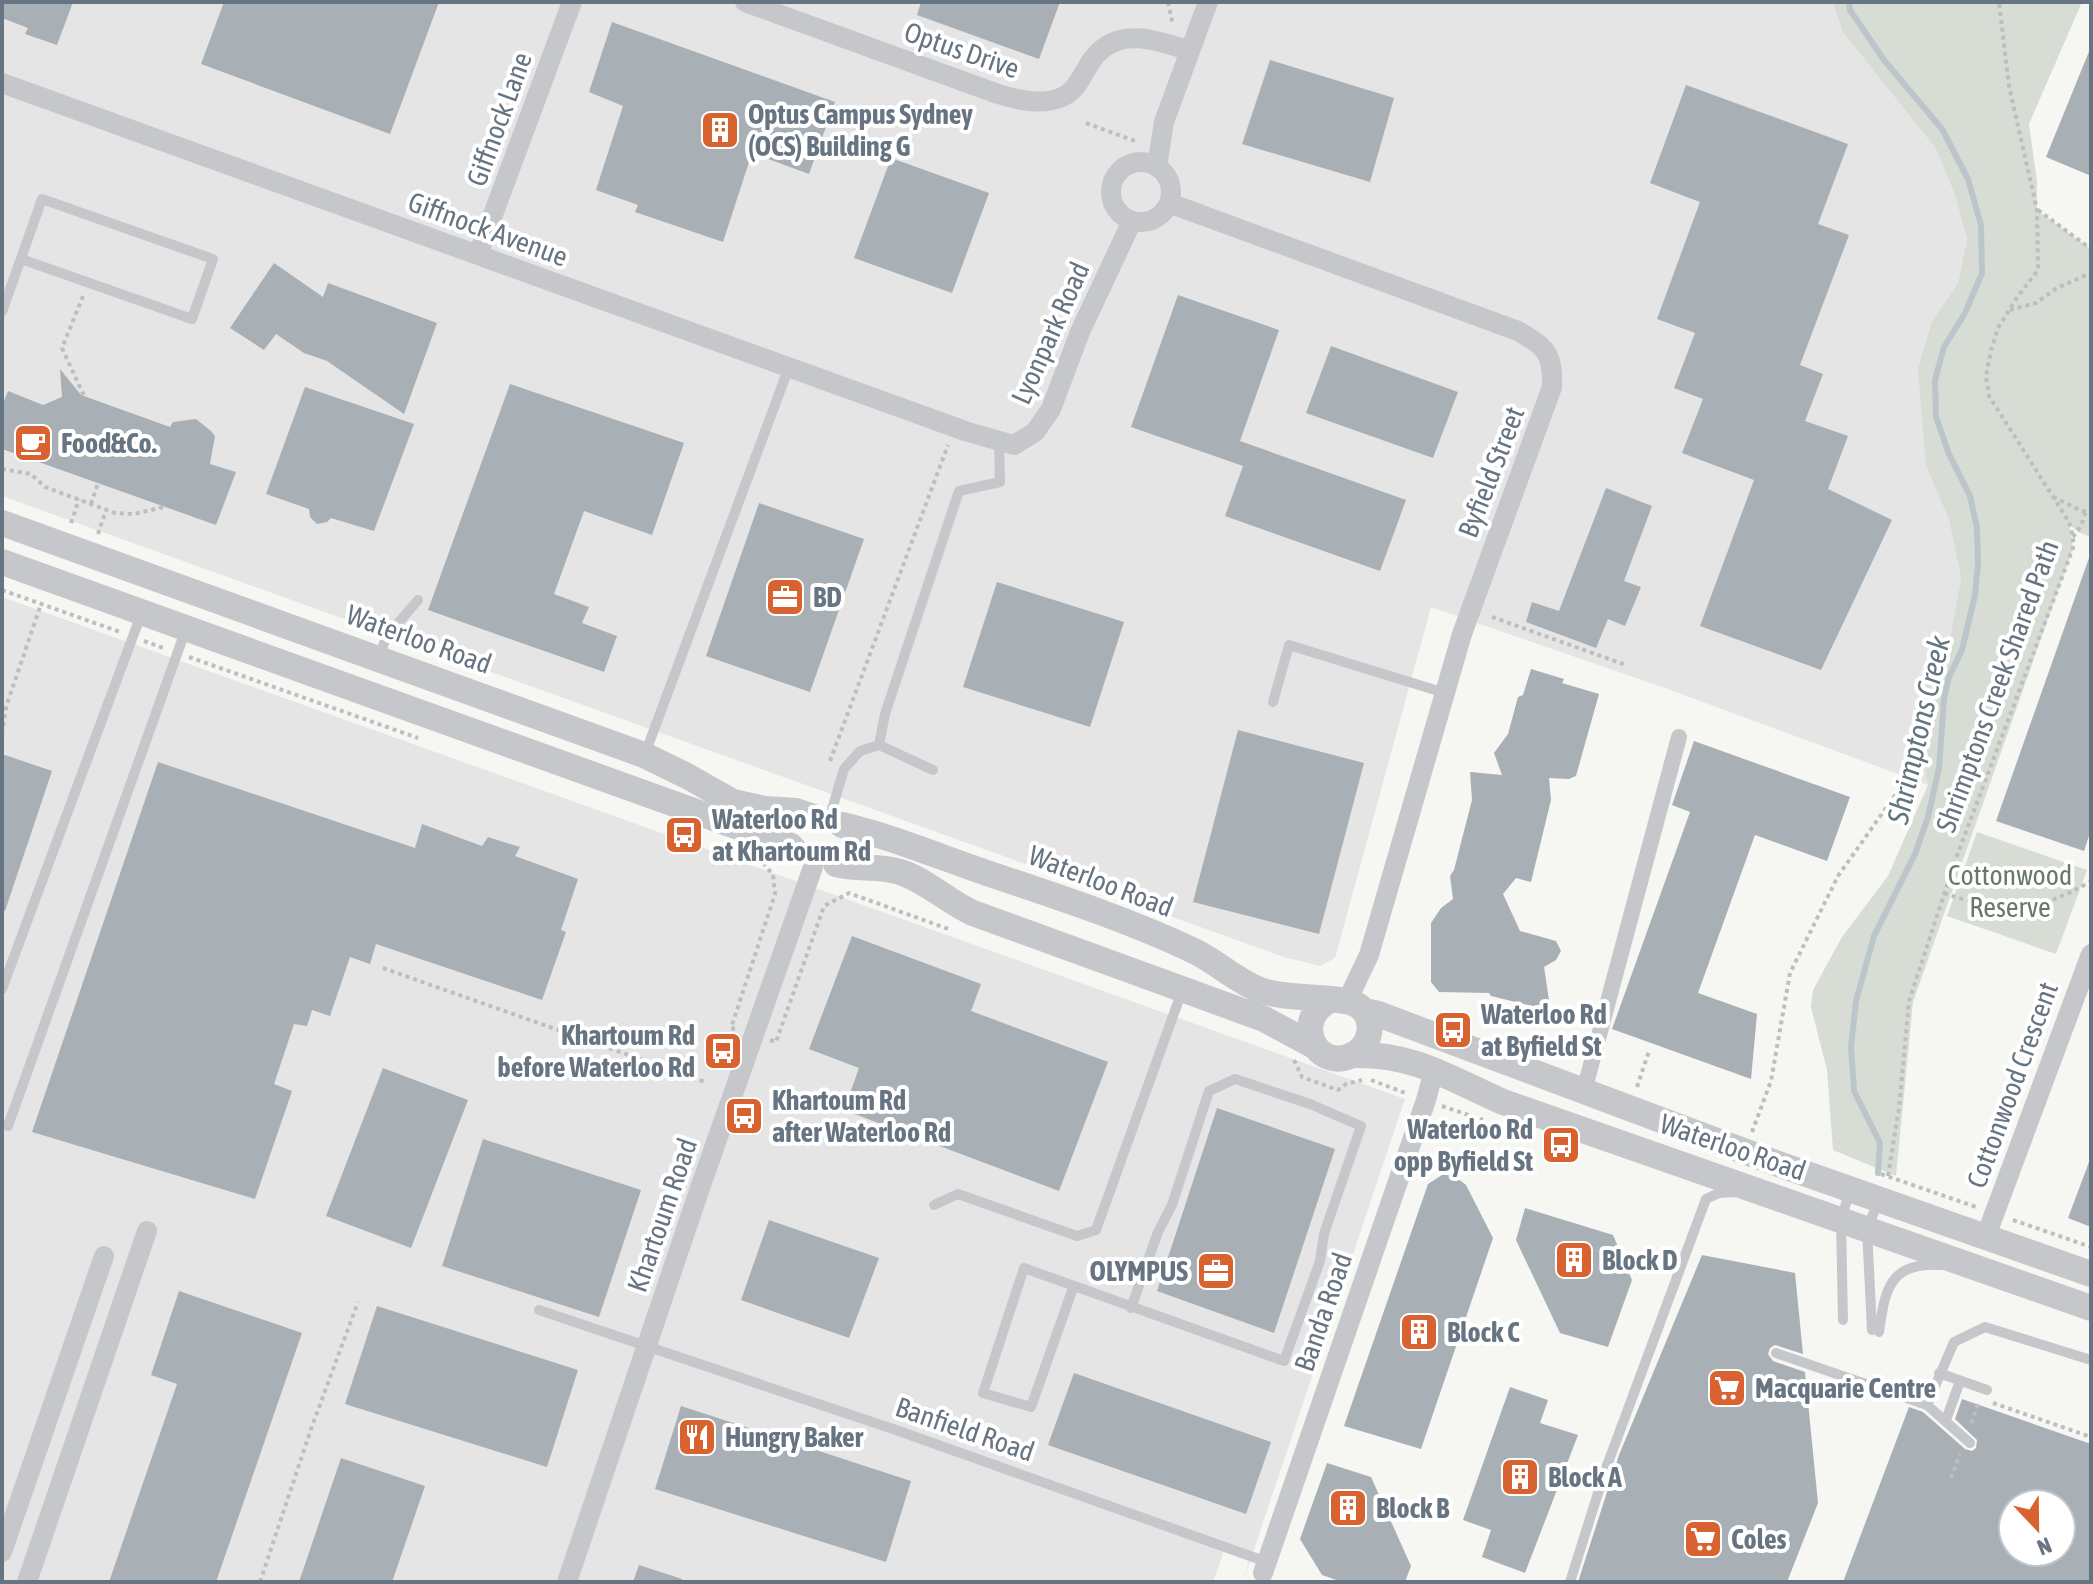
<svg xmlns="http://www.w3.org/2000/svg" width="2093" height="1584" font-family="'Asap Condensed',sans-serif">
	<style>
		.built { fill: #e4e5e4 }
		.green { fill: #d7ddd4 }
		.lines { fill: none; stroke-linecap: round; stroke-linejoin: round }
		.stream { stroke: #bcc5ca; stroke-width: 6 }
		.building { fill: #a9b0b5; fill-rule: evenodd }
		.path { stroke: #bcbec0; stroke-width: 4; stroke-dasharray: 4 4; stroke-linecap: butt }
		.service { stroke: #c5c7cb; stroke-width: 10 }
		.pedestrian { stroke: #c5c7cb; stroke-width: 16 }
		.minor { stroke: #c5c7cb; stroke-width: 20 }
		.tertiary { stroke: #c5c7cb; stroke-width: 26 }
		.service-bridge { stroke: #c5c7cb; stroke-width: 10 }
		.labels { text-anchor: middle; stroke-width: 8; stroke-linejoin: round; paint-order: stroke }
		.street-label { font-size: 28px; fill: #677482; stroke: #fff }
		.poi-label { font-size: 28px; font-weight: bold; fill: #677482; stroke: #fff; text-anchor: start }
		.park-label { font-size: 28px; fill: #687a65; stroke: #fff }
		.water-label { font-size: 30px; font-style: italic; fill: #63757f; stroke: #fff }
	</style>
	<rect width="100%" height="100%" fill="#f6f6f3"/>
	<path class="built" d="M 2,2 L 1833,2 L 1842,31 L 1936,149 L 1954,193 L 1967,239 L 1958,283 L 1932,321 L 1926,466 L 1949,520 L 1961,578 L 1950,639 L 1925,688 L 1915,717 L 1928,785 L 1665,688 L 1431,607 L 1335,958 L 1320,966 L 1284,957 L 2,496 Z
		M 2,597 L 1405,1099 L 1243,1582 L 1250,1556 L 1225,1548 L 1213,1582 L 2,1582 Z"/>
	<path class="green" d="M 1833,2 L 2082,2 L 2029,124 L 2037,181 L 2037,210 L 2091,249 L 2091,537 L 2078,532 L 2069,524 L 2073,548 L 1913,1002 L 1896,1176 L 1833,1150 L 1827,1070 L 1811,1007 L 1813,990 L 1842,937 L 1888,876 L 1928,785 L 1915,717 L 1925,688 L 1950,639 L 1961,578 L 1949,520 L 1926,466 L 1918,369 L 1932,321 L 1958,283 L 1967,239 L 1954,193 L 1936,149 L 1842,31 Z
		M 1977,832 L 2087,870 L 2056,954 L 1947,916 Z"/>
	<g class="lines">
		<path class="stream" d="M 1849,2 L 1850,10 L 1884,60 L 1942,129 L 1968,179 L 1981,225 L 1982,273 L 1965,313 L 1944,347 L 1935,380 L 1936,417 L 1949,454 L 1970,496 L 1977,528 L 1978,565 L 1975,595 L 1962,650 L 1949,677 L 1944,698 L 1939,768 L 1928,817 L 1915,854 L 1874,936 L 1856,1001 L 1851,1047 L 1854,1091 L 1880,1143 L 1878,1173"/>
	</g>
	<path class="building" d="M 2,2 L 73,2 L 57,45 L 25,34 L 28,28 L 2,18 Z
		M 224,2 L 439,2 L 390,134 L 201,64 Z
		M 921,2 L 1060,2 L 1039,59 L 917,15 Z
		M 612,22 L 835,102 L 809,174 L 752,153 L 723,242 L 635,212 L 638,205 L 596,190 L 623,106 L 589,92 Z
		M 2090,49 L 2091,50 L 2091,176 L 2046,157 Z
		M 1270,60 L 1394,98 L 1370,182 L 1242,144 Z
		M 1686,85 L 1848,144 L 1818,224 L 1849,235 L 1800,365 L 1823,374 L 1805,421 L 1848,436 L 1828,489 L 1892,520 L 1821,670 L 1700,626 L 1754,480 L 1682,453 L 1703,399 L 1674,388 L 1695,333 L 1657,319 L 1700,202 L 1650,183 Z
		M 891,158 L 989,193 L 952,293 L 854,258 Z
		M 274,263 L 323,297 L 328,283 L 437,323 L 404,414 L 327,361 L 304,353 L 276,334 L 264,350 L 230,328 Z
		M 1178,295 L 1279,330 L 1240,441 L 1406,500 L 1380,571 L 1225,516 L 1243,466 L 1131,427 Z
		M 1331,346 L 1458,392 L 1433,458 L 1306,413 Z
		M 60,369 L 81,395 L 170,427 L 173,422 L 196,419 L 211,431 L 215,436 L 210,464 L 236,472 L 216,525 L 2,449 L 2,406 L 8,391 L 43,405 L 62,397 Z
		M 510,384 L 684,443 L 652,535 L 584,511 L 554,594 L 589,607 L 582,623 L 617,636 L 604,672 L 428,610 Z
		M 305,387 L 414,424 L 374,531 L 331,518 L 327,522 L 317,524 L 310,517 L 309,509 L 266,494 Z
		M 1606,488 L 1652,506 L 1624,581 L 1641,587 L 1625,626 L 1608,619 L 1596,648 L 1526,622 L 1532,602 L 1559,611 Z
		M 759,503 L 864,539 L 810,692 L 706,656 Z
		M 2089,558 L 2091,559 L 2091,830 L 2084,851 L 1996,821 Z
		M 997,582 L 1124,622 L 1090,727 L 963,687 Z
		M 1531,669 L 1564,679 L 1562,683 L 1599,694 L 1576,776 L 1569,779 L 1549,778 L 1551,800 L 1531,882 L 1516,878 L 1503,894 L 1520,931 L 1556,941 L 1561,951 L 1556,960 L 1544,967 L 1549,1000 L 1544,1009 L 1491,996 L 1489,993 L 1439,992 L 1431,982 L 1431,923 L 1441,908 L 1453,899 L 1450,876 L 1454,870 L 1472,800 L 1470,772 L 1502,775 L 1494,753 L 1508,734 L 1518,697 L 1523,695 Z
		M 1238,730 L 1364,763 L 1319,934 L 1193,902 Z
		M 1694,741 L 1850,797 L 1827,861 L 1755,835 L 1698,993 L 1757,1014 L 1751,1079 L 1612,1029 L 1690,812 L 1672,805 Z
		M 2,754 L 52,771 L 5,911 L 2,911 Z
		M 158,762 L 415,848 L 422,824 L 482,846 L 488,837 L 520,847 L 515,856 L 578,879 L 561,930 L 566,932 L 542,1000 L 376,944 L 370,964 L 350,957 L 330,1016 L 312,1010 L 307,1026 L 294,1024 L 274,1084 L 292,1091 L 255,1199 L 32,1132 Z
		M 852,936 L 981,984 L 971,1011 L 1108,1062 L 1059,1191 L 844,1110 L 859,1068 L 809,1049 Z
		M 383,1068 L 468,1100 L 411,1248 L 326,1216 Z
		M 1217,1108 L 1335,1149 L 1274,1333 L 1157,1291 Z
		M 483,1139 L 641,1190 L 599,1317 L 442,1266 Z
		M 2089,1162 L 2091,1162 L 2091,1227 L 2068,1218 Z
		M 1442,1175 L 1453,1175 L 1466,1185 L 1493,1238 L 1421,1449 L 1344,1426 L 1428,1184 Z
		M 1525,1208 L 1613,1235 L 1632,1280 L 1608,1347 L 1560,1333 L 1516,1240 Z
		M 769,1220 L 879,1258 L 849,1338 L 741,1300 Z
		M 1702,1255 L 1795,1273 L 1803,1354 L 1775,1345 L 1770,1348 L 1768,1354 L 1773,1361 L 1805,1372 L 1818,1503 L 1787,1582 L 1578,1582 L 1619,1455 Z
		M 179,1291 L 302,1333 L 216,1582 L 109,1582 L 177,1384 L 151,1375 Z
		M 377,1306 L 578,1370 L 547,1467 L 345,1404 Z
		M 1074,1373 L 1271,1442 L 1246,1514 L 1048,1445 Z
		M 1510,1387 L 1548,1400 L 1540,1423 L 1578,1435 L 1525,1573 L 1482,1557 L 1491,1530 L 1463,1520 Z
		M 1962,1399 L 2091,1444 L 2091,1582 L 1843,1582 L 1909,1407 L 1923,1412 L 1965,1449 L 1972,1451 L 1976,1448 L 1977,1440 L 1955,1419 ZM 2013,1504 L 2061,1504 L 2061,1552 L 2013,1552 Z
		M 681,1406 L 911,1481 L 886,1562 L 655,1489 Z
		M 341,1458 L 425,1486 L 392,1582 L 299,1582 Z
		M 1327,1463 L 1371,1477 L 1411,1566 L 1405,1582 L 1342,1582 L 1322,1575 L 1300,1539 Z
		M 639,1565 L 682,1579 L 682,1582 L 633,1582 Z"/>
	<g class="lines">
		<path class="path" d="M 1168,2 L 1173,25
			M 1086,123 L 1135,141
			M 2038,210 L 2091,249
			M 83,296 L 62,348 L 84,396
			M 2010,310 L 2036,303 L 2057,288 L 2091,273
			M 2,469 L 31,474 L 45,487 L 115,513 L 134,514 L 164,507
			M 2053,497 L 2082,511 L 2091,512
			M 91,504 L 98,483
			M 71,523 L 79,499
			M 98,534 L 106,510
			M 2073,537 L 2081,526 L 2086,511
			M 2,590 L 120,632
			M 1492,617 L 1626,665
			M 144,641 L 166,649
			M 189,657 L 418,738
			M 2,734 L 6,707 L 41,604
			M 830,761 L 948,445
			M 1944,893 C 2007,915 2031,914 2090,882 L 2091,879
			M 383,968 L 705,1082
			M 735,1029 L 731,1028 L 775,894 L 773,875 L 761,860
			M 770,1040 L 776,1042 L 824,906 L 849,893 L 951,930
			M 1294,1060 L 1302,1077 L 1338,1090 L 1346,1084 L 1362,1080
			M 1371,1080 L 1408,1094
			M 1637,1087 L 1649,1051
			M 1442,1106 L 1483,1120
			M 1752,1132 L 1771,1081 L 1790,973 L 1838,876 L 1898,791
			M 1881,1174 L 1979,1208
			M 1888,1176 L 1899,1108 L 1909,1001 L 1955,861 L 2073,548 L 2073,537 L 2069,522 L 1989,396 L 1986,376 L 1991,350 L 1998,328 L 2016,299 L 2038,270 L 2037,210 L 2009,86 L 1999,2
			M 2013,1220 L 2091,1247
			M 1993,1403 L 2091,1437
			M 1971,1423 L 1979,1402
			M 1951,1478 L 1960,1454
			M 260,1582 L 311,1429 L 358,1302"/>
		<path class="service" d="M 2,312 L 42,199 L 213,259 L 192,319 L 21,259
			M 379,658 L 386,637 L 418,600
			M 1273,702 L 1289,645 L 1445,693
			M 879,745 L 885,714 L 959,491 L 1000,482 L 999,442
			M 645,754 L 789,367
			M 830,816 L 844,769 L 860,751 L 879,745 L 933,770
			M 2,989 L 142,612
			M 8,1126 L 186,629
			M 934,1205 L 958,1194 L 1077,1236 L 1096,1230 L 1182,991
			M 1073,1288 L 1031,1407 L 983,1393 L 1024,1268 L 1284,1361 L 1320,1261 L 1324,1234 L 1361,1126 L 1310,1104 L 1235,1079 L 1209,1091 L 1172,1205 L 1158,1232 L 1131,1308
			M 539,1310 L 896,1430 L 1267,1562
			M 1843,1320 L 1841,1219 L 1850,1191
			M 1872,1330 L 1867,1229 L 1879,1200
			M 1879,1332 C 1885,1290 1889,1262 1940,1265
			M 1939,1373 L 1987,1390
			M 1946,1420 L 1960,1381
			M 1970,1443 L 1927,1405 L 1954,1342 L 1985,1327 L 2091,1360
			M 1570,1582 L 1605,1471 L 1706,1199 L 1719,1193 L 1736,1192"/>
		<path class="pedestrian" d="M 1584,1091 L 1679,737"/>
		<path class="minor" d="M 745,2 L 998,94 C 1018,100 1046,107 1066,95 C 1078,88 1084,71 1092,60 C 1116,26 1156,39 1189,51
			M 2,83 L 968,432 L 1014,445 L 1035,432 L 1051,409 L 1080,332 L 1132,221
			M1111 192a30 30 0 1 1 60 0a30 30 0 1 1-60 0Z
			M 1157,167 L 1164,122 L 1208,2
			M 1169,203 L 1518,331 C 1546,347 1553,353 1552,387 L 1462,634 L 1369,955 L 1348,999
			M 478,255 L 572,2
			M 1986,1236 L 2091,954
			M 2,1552 L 104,1256
			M 1263,1573 L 1426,1100 L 1434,1070
			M 27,1582 L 147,1231
			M 567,1582 L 701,1185 L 813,867"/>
		<path class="tertiary" d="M 2,523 L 644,755 L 687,776 L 733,802 L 765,809 L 796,811 L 811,816
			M 2,562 L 791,846 L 795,851
			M 842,825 C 889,836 935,855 981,871 C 1052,895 1124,918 1192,950 C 1216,961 1236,981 1260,990 C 1287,1001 1346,994 1360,1007 C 1377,1021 1370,1049 1350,1056 C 1314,1071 1291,1017 1332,999
			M 836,864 C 857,870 879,865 900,872 C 926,880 948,902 973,913 L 1264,1019 L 1316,1047
			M 1365,1011 L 1378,1014 L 1781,1165 L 2091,1274
			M 1353,1055 C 1414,1053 1450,1079 1503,1102 L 2091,1308"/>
		<path class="service-bridge" d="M 1776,1353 L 1927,1405"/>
	</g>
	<defs>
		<symbol id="building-square" viewBox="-11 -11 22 22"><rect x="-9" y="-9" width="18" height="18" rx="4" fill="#d86331" stroke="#fff"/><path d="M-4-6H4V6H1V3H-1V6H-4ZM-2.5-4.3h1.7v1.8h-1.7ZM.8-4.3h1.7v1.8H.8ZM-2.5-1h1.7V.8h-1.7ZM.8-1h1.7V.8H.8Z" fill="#fff"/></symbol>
		<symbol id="cafe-square" viewBox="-11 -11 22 22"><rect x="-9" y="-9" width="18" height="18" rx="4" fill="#d86331" stroke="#fff"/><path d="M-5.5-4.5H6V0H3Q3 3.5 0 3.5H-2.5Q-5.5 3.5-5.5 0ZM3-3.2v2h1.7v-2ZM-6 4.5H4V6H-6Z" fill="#fff"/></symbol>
		<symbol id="office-square" viewBox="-11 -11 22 22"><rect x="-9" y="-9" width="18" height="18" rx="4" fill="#d86331" stroke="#fff"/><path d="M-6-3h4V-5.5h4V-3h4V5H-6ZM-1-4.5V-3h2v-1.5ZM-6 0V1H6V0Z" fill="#fff"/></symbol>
		<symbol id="bus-square" viewBox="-11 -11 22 22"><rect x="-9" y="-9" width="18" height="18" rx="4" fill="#d86331" stroke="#fff"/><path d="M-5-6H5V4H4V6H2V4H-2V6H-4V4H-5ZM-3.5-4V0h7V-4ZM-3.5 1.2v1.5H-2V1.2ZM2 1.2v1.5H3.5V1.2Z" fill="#fff"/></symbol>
		<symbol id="supermarket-square" viewBox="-11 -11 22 22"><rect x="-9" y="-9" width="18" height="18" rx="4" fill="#d86331" stroke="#fff"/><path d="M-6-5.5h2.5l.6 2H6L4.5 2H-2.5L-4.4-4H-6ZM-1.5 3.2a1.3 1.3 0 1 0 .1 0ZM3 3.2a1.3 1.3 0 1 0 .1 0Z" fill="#fff"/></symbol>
		<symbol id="restaurant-square" viewBox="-11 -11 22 22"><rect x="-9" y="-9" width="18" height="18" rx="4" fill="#d86331" stroke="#fff"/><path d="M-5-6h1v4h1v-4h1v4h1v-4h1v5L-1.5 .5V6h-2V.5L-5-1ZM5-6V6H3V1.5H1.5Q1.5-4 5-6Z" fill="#fff"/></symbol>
	</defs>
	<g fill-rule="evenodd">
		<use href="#building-square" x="698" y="108" width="44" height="44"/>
		<use href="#cafe-square" x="11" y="421" width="44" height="44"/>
		<use href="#office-square" x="763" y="575" width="44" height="44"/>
		<use href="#bus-square" x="662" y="813" width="44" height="44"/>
		<use href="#bus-square" x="1431" y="1008" width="44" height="44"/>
		<use href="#bus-square" x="701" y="1029" width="44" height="44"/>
		<use href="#bus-square" x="722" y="1094" width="44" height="44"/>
		<use href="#bus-square" x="1539" y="1123" width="44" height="44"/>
		<use href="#building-square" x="1552" y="1238" width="44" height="44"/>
		<use href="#office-square" x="1194" y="1249" width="44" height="44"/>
		<use href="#building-square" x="1397" y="1310" width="44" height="44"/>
		<use href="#supermarket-square" x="1705" y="1366" width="44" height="44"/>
		<use href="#restaurant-square" x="675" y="1415" width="44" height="44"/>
		<use href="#building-square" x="1498" y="1455" width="44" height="44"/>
		<use href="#building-square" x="1326" y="1486" width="44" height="44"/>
		<use href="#supermarket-square" x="1681" y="1517" width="44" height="44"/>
	</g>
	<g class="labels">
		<g class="street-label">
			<text transform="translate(962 50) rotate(19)" y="10">Optus Drive</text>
			<text transform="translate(499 119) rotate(-70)" y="10">Giffnock Lane</text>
			<text transform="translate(488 229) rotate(20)" y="10">Giffnock Avenue</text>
			<text transform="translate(1050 333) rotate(-66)" y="10">Lyonpark Road</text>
			<text transform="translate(1491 472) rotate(-69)" y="10">Byfield Street</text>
			<text transform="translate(419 639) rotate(20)" y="10">Waterloo Road</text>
			<text transform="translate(1997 686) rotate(-70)" y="10">Shrimptons Creek Shared Path</text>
			<text transform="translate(1101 881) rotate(21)" y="10">Waterloo Road</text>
			<text transform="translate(2012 1085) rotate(-70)" y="10">Cottonwood Crescent</text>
			<text transform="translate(1733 1147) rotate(19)" y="10">Waterloo Road</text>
			<text transform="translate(662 1215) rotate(-71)" y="10">Khartoum Road</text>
			<text transform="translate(1323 1312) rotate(-71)" y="10">Banda Road</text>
			<text transform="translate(965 1429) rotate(19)" y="10">Banfield Road</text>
		</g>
		<g class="poi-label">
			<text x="748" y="124">Optus Campus Sydney<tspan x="748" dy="32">(OCS) Building G</tspan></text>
			<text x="61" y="453">Food&amp;Co.</text>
			<text x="813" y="607">BD</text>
			<text x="712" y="829">Waterloo Rd<tspan x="712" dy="32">at Khartoum Rd</tspan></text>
			<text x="1481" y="1024">Waterloo Rd<tspan x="1481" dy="32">at Byfield St</tspan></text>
			<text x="695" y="1045" text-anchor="end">Khartoum Rd<tspan x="695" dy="32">before Waterloo Rd</tspan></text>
			<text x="772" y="1110">Khartoum Rd<tspan x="772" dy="32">after Waterloo Rd</tspan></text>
			<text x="1533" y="1139" text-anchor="end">Waterloo Rd<tspan x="1533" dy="32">opp Byfield St</tspan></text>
			<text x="1602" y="1270">Block D</text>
			<text x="1188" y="1281" text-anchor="end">OLYMPUS</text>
			<text x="1447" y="1342">Block C</text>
			<text x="1755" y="1398">Macquarie Centre</text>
			<text x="725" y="1447">Hungry Baker</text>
			<text x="1548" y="1487">Block A</text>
			<text x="1376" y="1518">Block B</text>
			<text x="1731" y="1549">Coles</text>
		</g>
		<g class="park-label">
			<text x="2010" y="885">Cottonwood<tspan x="2010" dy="32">Reserve</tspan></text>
		</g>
		<g class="water-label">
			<text transform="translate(1919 730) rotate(-77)" y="10">Shrimptons Creek</text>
		</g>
	</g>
	<rect width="2093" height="1584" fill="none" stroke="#677482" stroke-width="8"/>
	<g transform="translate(2037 1528) rotate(158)"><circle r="38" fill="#ffffff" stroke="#c2c7cd" stroke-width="2"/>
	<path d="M0-6L14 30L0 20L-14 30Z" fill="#d86331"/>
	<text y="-12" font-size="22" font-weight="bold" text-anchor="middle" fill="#677482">N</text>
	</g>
</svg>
